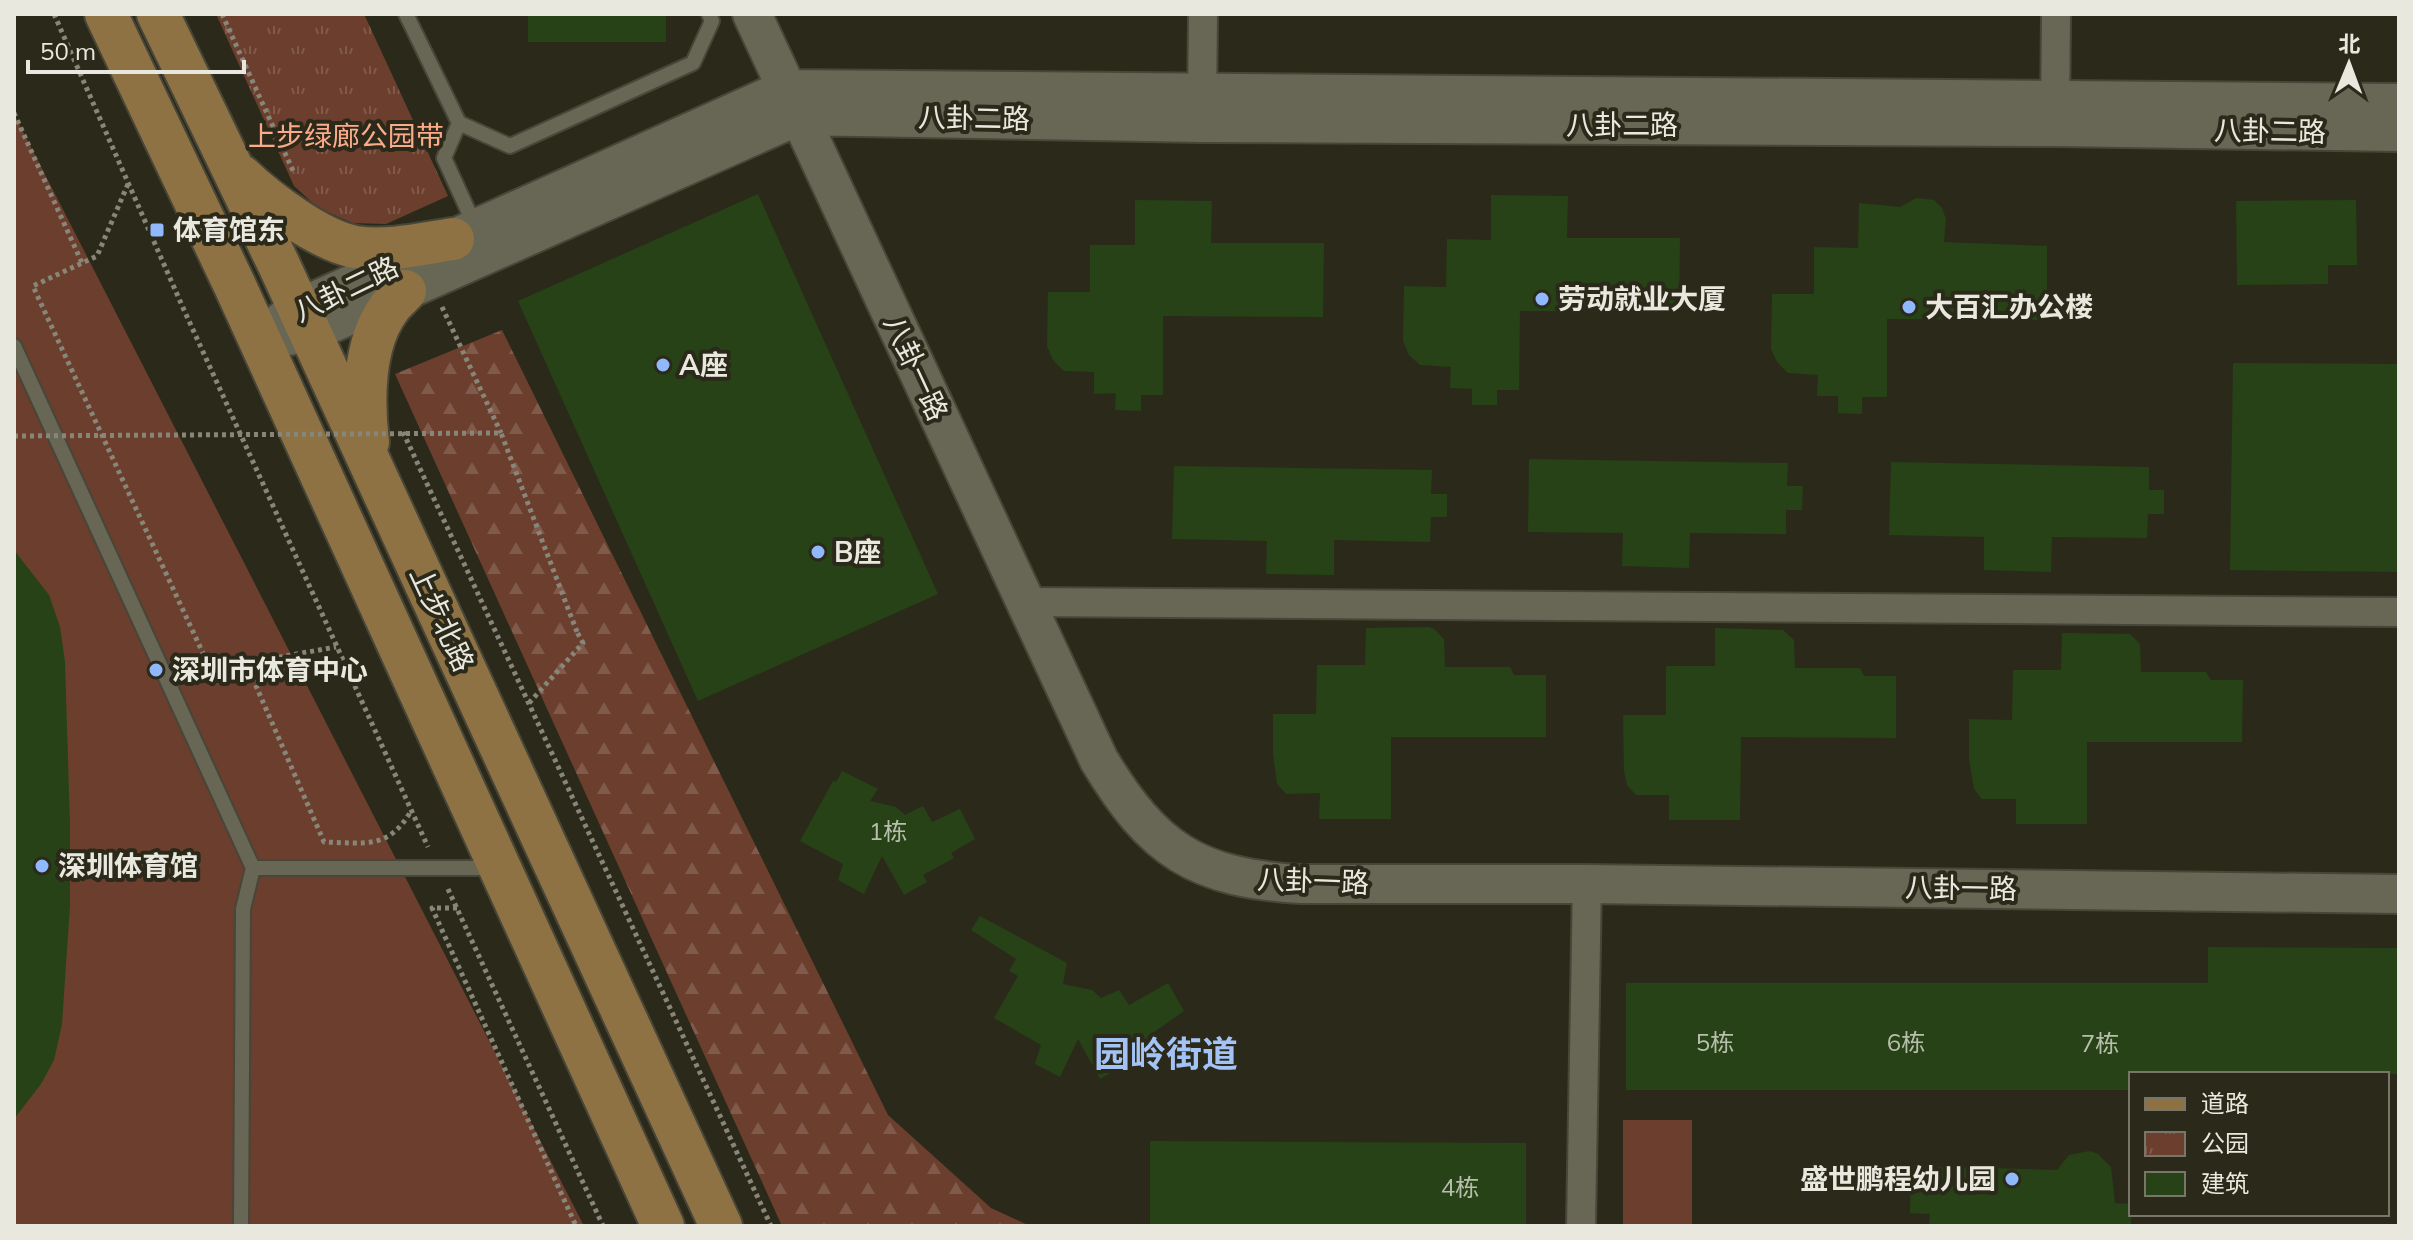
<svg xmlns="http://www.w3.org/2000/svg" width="2413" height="1240" font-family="Mulish,'Noto Sans SC',sans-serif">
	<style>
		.forest { fill: url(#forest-firs) }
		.park { fill: url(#park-tufts) }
		.pitch { fill: #6b3e2d }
		.building { fill: #264216 }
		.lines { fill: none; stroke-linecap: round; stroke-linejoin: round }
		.lane-casing { stroke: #474638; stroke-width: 18 }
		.street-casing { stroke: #474638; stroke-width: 32 }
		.secondary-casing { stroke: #474638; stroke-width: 42 }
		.primary-casing { stroke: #474638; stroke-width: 46 }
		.path { stroke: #878679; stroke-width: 5; stroke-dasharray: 4 4; stroke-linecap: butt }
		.lane { stroke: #686755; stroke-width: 14 }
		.street { stroke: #686755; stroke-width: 28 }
		.secondary { stroke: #686755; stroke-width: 38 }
		.primary { stroke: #8e7244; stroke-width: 42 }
		.path-bridge { stroke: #878679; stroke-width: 5; stroke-dasharray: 4 4; stroke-linecap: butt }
		.poi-dot { fill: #8fb8fd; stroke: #2b2a1a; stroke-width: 3 }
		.labels { text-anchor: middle; stroke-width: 8; stroke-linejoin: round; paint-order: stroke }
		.number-label { font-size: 24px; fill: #b8beac }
		.street-label { font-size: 28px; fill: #e9e8de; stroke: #2b2a1a }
		.park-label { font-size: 28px; fill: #fcaa8a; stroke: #2b2a1a }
		.poi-label { font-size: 28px; font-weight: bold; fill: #e9e8de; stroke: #2b2a1a; text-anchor: start }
		.district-label { font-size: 36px; font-weight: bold; fill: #a3c2f5; stroke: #2b2a1a }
	</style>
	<defs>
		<pattern id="forest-firs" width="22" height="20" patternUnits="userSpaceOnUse" patternTransform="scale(2)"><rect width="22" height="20" fill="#6b3e2d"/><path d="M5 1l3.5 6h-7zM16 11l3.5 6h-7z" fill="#805a4b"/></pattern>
		<pattern id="park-tufts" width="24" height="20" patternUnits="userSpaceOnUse" patternTransform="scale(2)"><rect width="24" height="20" fill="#6b3e2d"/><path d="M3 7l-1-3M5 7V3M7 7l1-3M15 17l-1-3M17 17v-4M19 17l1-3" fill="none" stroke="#805a4b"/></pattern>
	</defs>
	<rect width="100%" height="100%" fill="#2b2a1a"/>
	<path class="forest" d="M 502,330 L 888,1115 L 991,1208 L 1030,1226 L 782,1226 L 395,374 Z"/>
	<path class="park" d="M 216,14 L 364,14 L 448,196 L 386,224 L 353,223 L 318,208 L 294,186 Z"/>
	<path class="pitch" d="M 14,114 L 584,1226 L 14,1226 Z
		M 1623,1120 L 1692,1120 L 1692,1226 L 1623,1226 Z"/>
	<path class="building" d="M 528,14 L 666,14 L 666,42 L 528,42 Z
		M 758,194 L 938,594 L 698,701 L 518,301 Z
		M 1491,195 L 1568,196 L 1567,238 L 1680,238 L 1679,312 L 1520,311 L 1519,390 L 1497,390 L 1497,405 L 1472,405 L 1472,389 L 1450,388 L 1451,367 L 1420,365 L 1409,355 L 1403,341 L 1404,286 L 1446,287 L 1447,239 L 1491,240 Z
		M 1916,198 L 1934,200 L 1942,208 L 1946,219 L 1944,242 L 2047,246 L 2047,320 L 1887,319 L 1887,397 L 1862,397 L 1862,414 L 1838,413 L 1838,396 L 1817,396 L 1818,375 L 1788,373 L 1777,362 L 1771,349 L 1772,294 L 1814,294 L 1814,247 L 1858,248 L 1859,203 L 1900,207 Z
		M 1135,200 L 1212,201 L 1211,243 L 1324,243 L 1323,317 L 1163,316 L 1163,395 L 1141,395 L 1141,411 L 1115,410 L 1116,393 L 1094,394 L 1094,372 L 1064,371 L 1053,360 L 1047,346 L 1048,292 L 1090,292 L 1090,245 L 1135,245 Z
		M 2356,200 L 2357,265 L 2328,265 L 2328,284 L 2237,285 L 2236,201 Z
		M 2233,363 L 2399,364 L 2399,572 L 2230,570 Z
		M 1529,459 L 1788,463 L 1787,486 L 1803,486 L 1802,510 L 1786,510 L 1786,534 L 1690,533 L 1689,568 L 1622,566 L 1623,533 L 1528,532 Z
		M 1891,462 L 2149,467 L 2149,490 L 2164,490 L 2164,514 L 2148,514 L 2147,538 L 2052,537 L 2051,572 L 1984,570 L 1984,537 L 1889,535 Z
		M 1174,466 L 1432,470 L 1431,494 L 1447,494 L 1447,517 L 1431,517 L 1430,542 L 1334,540 L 1334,575 L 1266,574 L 1267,541 L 1172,539 Z
		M 14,550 L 49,595 L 60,627 L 65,662 L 70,826 L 70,905 L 62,1024 L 54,1060 L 41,1084 L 14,1119 Z
		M 1428,627 L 1434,629 L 1444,639 L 1445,667 L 1510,667 L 1514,675 L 1546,675 L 1546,737 L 1391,737 L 1391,819 L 1319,819 L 1320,793 L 1286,794 L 1277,784 L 1273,754 L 1273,714 L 1316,714 L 1317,665 L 1365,665 L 1366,628 Z
		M 1715,628 L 1783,630 L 1794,640 L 1795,668 L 1860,668 L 1864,676 L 1896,676 L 1896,738 L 1741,737 L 1740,820 L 1669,820 L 1669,795 L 1636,795 L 1627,785 L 1624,771 L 1623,715 L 1666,715 L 1666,666 L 1715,666 Z
		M 2062,633 L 2130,634 L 2140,644 L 2141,672 L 2206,672 L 2211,680 L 2243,680 L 2242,742 L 2087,742 L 2087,824 L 2016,824 L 2016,799 L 1982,799 L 1974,789 L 1969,759 L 1969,719 L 2012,720 L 2013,670 L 2061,670 Z
		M 842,771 L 878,789 L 870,801 L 896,807 L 905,815 L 923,806 L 932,822 L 960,809 L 975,839 L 951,853 L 954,858 L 923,875 L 927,882 L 904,895 L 882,856 L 864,894 L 838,880 L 843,864 L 800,841 L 833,781 L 836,782 Z
		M 980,916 L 1067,963 L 1063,984 L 1092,990 L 1101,998 L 1119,990 L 1129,1005 L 1168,983 L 1184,1011 L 1147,1037 L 1150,1041 L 1119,1059 L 1123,1066 L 1100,1079 L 1078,1039 L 1060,1077 L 1035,1064 L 1041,1045 L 994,1018 L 1018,976 L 1009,971 L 1016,959 L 971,930 Z
		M 2208,947 L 2398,948 L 2398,1074 L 2131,1074 L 2131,1090 L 1626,1090 L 1626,983 L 2208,983 Z
		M 1150,1141 L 1526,1143 L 1526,1226 L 1150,1226 Z
		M 2089,1151 L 2098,1154 L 2111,1167 L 2115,1203 L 2131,1204 L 2131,1226 L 1929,1226 L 1930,1214 L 1910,1213 L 1911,1166 L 2057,1170 L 2069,1155 Z"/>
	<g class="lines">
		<defs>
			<path id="lane" d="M 406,14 L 459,123 L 510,146 L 693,63 L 712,21 L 709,14
				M 459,123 L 444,158 L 476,228
				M 14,346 L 253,868 L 243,909 L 241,1226
				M 253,868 L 497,868"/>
			<path id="street" d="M 1202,109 L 1203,14
				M 2055,117 L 2056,14
				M 1025,602 L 2399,612
				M 1581,1226 L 1587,884"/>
			<path id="secondary" d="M 752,14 L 1099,760 C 1153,850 1196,878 1301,884 L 1587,884 L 2399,894
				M 281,337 L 310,333 L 798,116 L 1202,123 L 2055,127 L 2399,132
				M 259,339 L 299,308 L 786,89 L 2399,103"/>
			<path id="primary" d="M 106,14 L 235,286 L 663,1226
				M 158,14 L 279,265 L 721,1226
				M 241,176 C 267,201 319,240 355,247 C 387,252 421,244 453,239
				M 368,442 C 363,401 363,345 388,310 C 392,303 400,297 405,291"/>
		</defs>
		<use href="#lane" class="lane-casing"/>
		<use href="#street" class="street-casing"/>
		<use href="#secondary" class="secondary-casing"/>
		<use href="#primary" class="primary-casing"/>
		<path class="path" d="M 54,14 L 184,310 L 428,847
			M 222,14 L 294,173
			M 14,113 L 82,263
			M 128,184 L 97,256 L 33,286 L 37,295 L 214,677 L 246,663 L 336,647
			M 442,307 L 501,433
			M 403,432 L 771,1226
			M 246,663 L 324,842 C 365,843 388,850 411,811
			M 529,703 L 583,643 L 577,632
			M 448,889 L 603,1226
			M 457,908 L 432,908 L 576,1226"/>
		<use href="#lane" class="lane"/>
		<use href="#street" class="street"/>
		<use href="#secondary" class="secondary"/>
		<use href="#primary" class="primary"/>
		<path class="path-bridge" d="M 14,436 L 501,433 L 577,632"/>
	</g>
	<g class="poi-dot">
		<rect x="149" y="222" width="16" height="16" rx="4"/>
		<circle cx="1542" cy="299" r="8"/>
		<circle cx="1909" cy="307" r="8"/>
		<circle cx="663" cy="365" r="8"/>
		<circle cx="818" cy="552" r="8"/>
		<circle cx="156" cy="670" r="8"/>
		<circle cx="42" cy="866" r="8"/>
		<circle cx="2012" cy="1179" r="8"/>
	</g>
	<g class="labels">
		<g class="number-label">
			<text x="888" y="840">1栋</text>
			<text x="1715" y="1051">5栋</text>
			<text x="1906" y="1051">6栋</text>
			<text x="2100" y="1052">7栋</text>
			<text x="1460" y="1196">4栋</text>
		</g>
		<g class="street-label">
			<text transform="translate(974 118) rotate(1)" y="10">八卦二路</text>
			<text x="1622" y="135">八卦二路</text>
			<text transform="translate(2270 131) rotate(1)" y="10">八卦二路</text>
			<text transform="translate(346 289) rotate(-26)" y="10">八卦二路</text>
			<text transform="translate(916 368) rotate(65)" y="10">八卦一路</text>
			<text transform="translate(442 619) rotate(65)" y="10">上步北路</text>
			<text transform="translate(1313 881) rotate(2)" y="10">八卦一路</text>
			<text transform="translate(1961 888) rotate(1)" y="10">八卦一路</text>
		</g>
		<g class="park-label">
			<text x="346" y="146">上步绿廊公园带</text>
		</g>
		<g class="poi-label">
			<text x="173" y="240">体育馆东</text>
			<text x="1558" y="309">劳动就业大厦</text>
			<text x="1925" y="317">大百汇办公楼</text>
			<text x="679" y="375">A座</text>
			<text x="834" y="562">B座</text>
			<text x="172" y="680">深圳市体育中心</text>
			<text x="58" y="876">深圳体育馆</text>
			<text x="1996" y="1189" text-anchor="end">盛世鹏程幼儿园</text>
		</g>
		<g class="district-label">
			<text x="1166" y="1067">园岭街道</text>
		</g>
	</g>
	<rect width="2413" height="1240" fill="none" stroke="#e9e8de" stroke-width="32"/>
	<rect x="2129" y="1072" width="260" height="144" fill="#2b2a1a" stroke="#777668" stroke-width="2"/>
	<rect x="2145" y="1098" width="40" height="12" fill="#8e7244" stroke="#777668" stroke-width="2"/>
	<text x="2201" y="1112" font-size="24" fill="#e9e8de">道路</text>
	<rect x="2145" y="1132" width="40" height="24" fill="url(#park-tufts)" stroke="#777668" stroke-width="2"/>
	<text x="2201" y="1152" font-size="24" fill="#e9e8de">公园</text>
	<rect x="2145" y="1172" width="40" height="24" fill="#264216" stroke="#777668" stroke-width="2"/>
	<text x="2201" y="1192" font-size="24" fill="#e9e8de">建筑</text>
	<g transform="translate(2349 64) rotate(1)" stroke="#2b2a1a" stroke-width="6" paint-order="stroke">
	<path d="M0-6L14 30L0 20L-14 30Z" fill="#e9e8de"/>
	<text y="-12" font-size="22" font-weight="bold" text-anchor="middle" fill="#e9e8de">北</text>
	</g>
	<path d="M28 60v12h216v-12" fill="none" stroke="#e9e8de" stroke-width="4"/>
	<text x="40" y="60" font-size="24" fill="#e9e8de" stroke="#2b2a1a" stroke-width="6" paint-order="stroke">50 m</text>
</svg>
